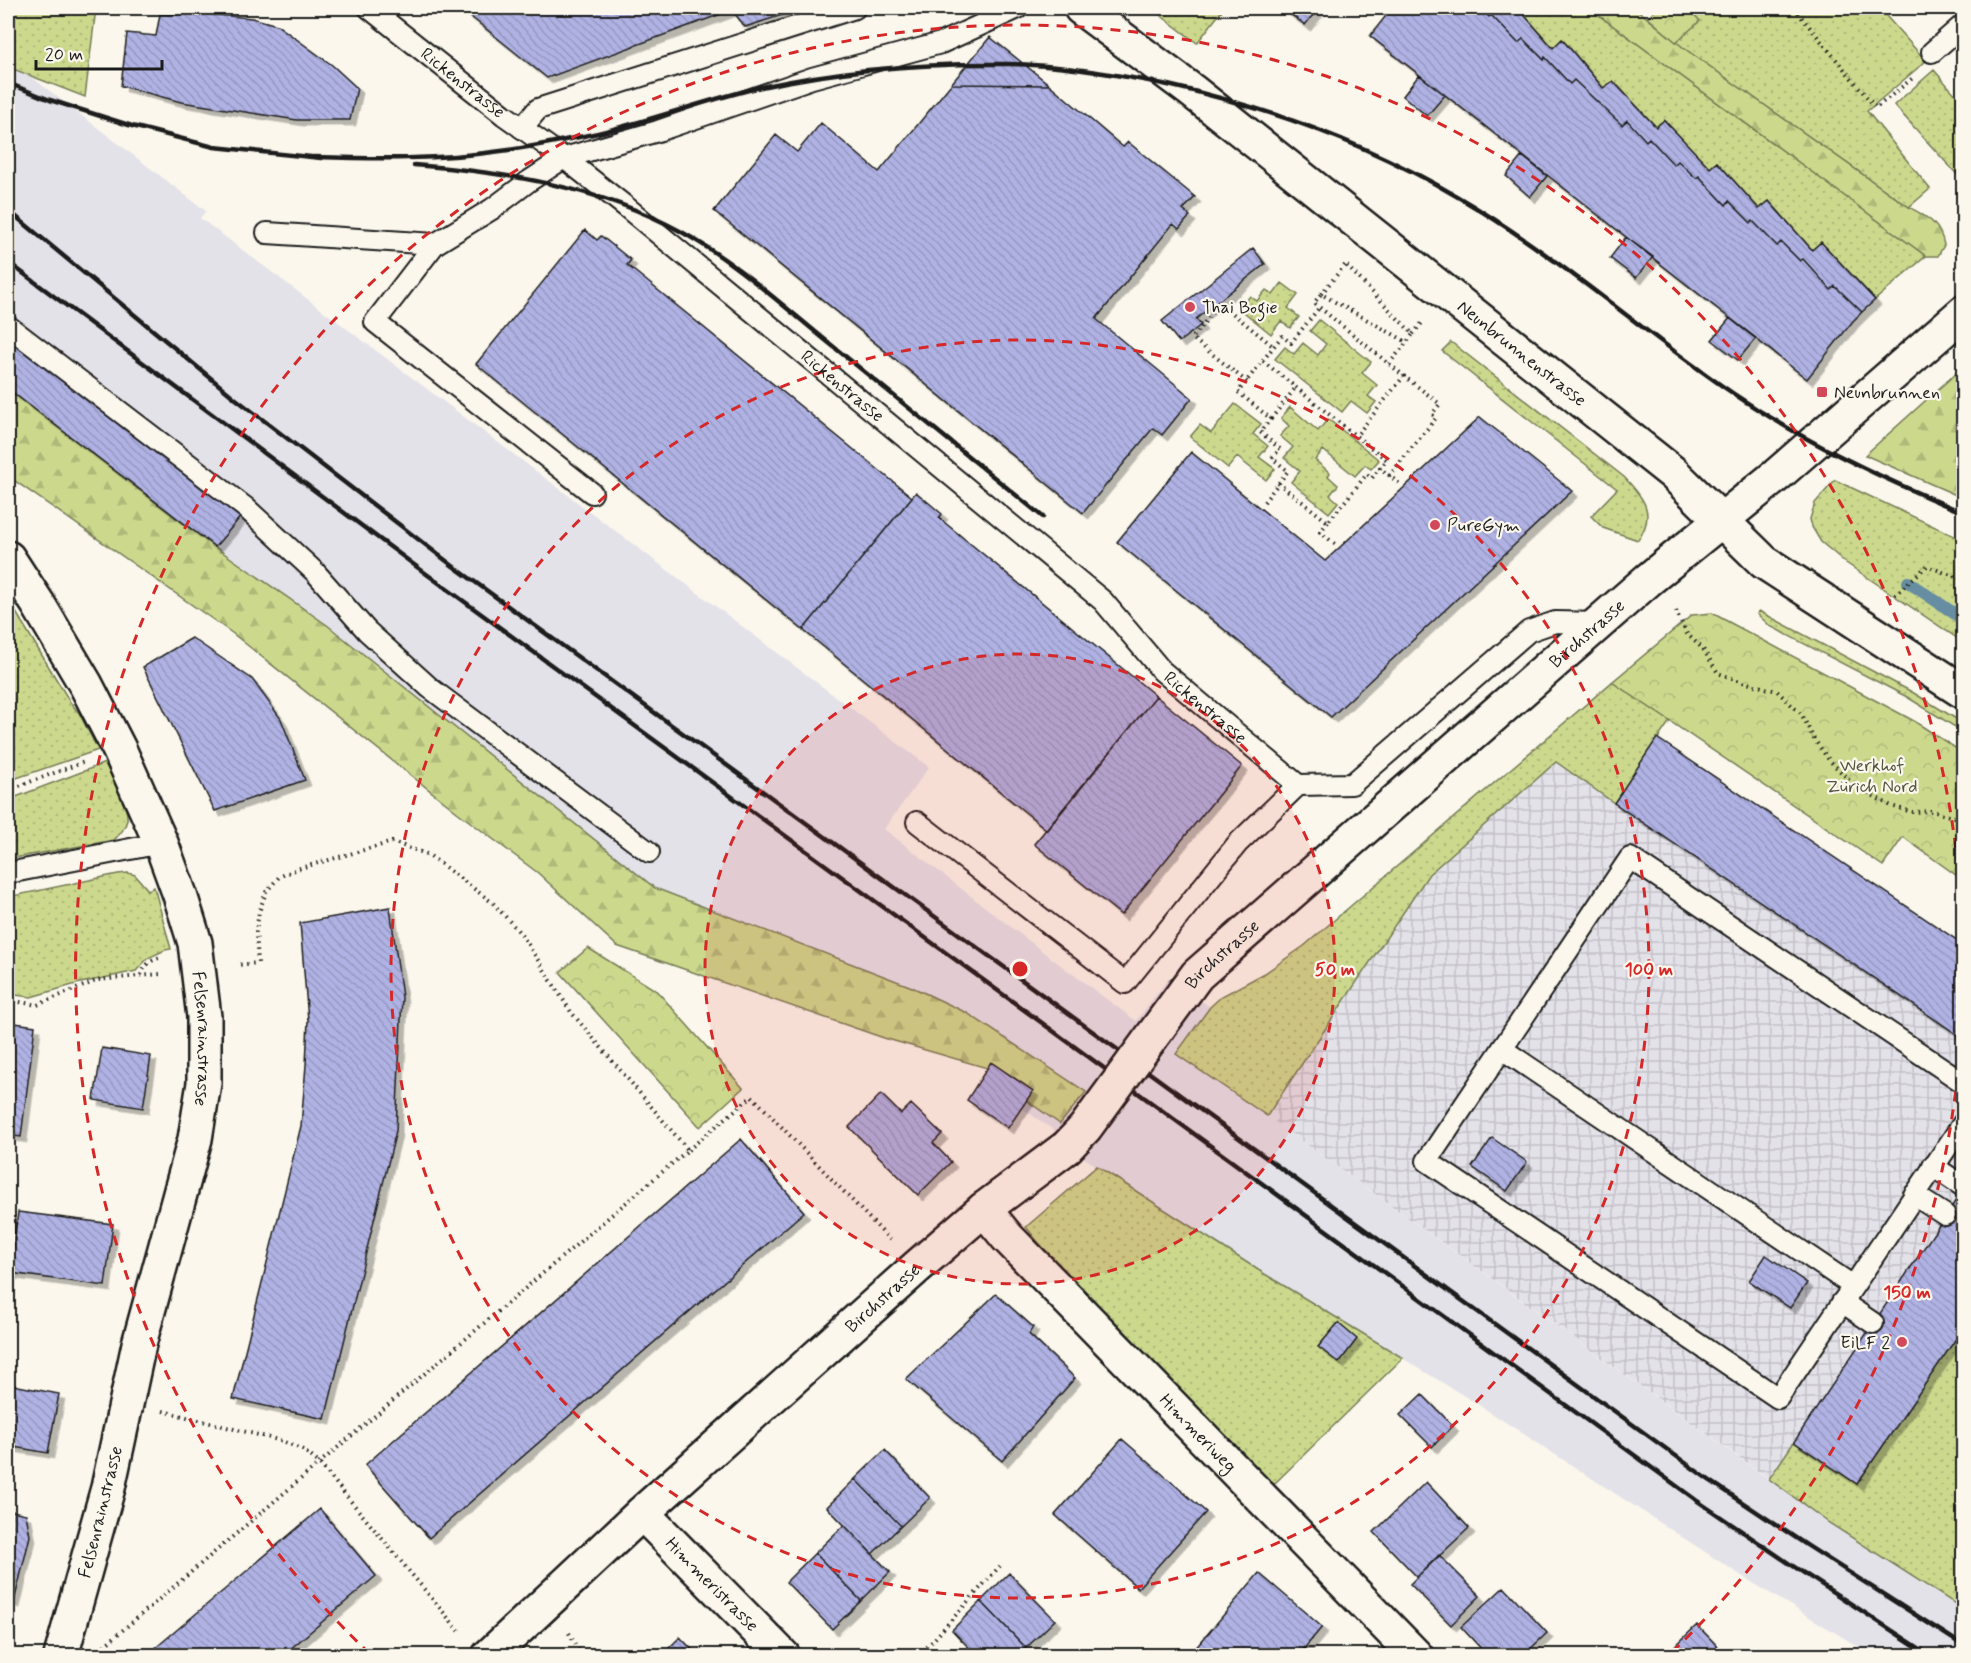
<svg xmlns="http://www.w3.org/2000/svg" width="1971" height="1663" font-family="Mynerve,sans-serif">
	<style>
		.built { fill: #e4e2e9 }
		.industrial { fill: url(#industrial-grid) }
		.grass { fill: url(#grass-dots); stroke: #747a54; stroke-width: 1.5 }
		.forest { fill: url(#forest-firs); stroke: #747a54; stroke-width: 1.5 }
		.park { fill: url(#park-crowns); stroke: #747a54; stroke-width: 1.5 }
		.lines { fill: none; stroke-linecap: round; stroke-linejoin: round }
		.stream { stroke: #668da1; stroke-width: 12 }
		.building { fill: url(#building-back-hatch); stroke: #1c1c1c; stroke-width: 1.5; filter: url(#shadow) }
		.lane-casing { stroke: #1c1c1c; stroke-width: 24 }
		.street-casing { stroke: #1c1c1c; stroke-width: 38 }
		.path { stroke: #1c1c1c; stroke-width: 4; stroke-dasharray: 1.5 4.5; stroke-linecap: butt }
		.lane { stroke: #fbf7ec; stroke-width: 20 }
		.street { stroke: #fbf7ec; stroke-width: 33 }
		.rail { stroke: #1c1c1c; stroke-width: 4.5 }
		.street-bridge-casing { stroke: #1c1c1c; stroke-width: 38; stroke-linecap: butt }
		.street-bridge { stroke: #fbf7ec; stroke-width: 33 }
		.ring { fill: none; stroke: #d62828; stroke-width: 3; stroke-dasharray: 10 8 }
		.poi-dot { fill: #d1495b; stroke: #fbf7ec; stroke-width: 2 }
		.labels { text-anchor: middle; stroke-width: 4.5; stroke-linejoin: round; paint-order: stroke }
		.street-label { font-size: 18px; fill: #1c1c1c; stroke: #fbf7ec }
		.poi-label { font-size: 18px; fill: #1c1c1c; stroke: #fbf7ec; text-anchor: start }
		.park-label { font-size: 18px; fill: #51553e; stroke: #fbf7ec }
		.centre { fill: #d62828; stroke: #fbf7ec; stroke-width: 3 }
		.ring-label { font-size: 18px; text-anchor: middle; font-weight: bold; fill: #d62828; stroke: #fbf7ec; stroke-width: 4.5; stroke-linejoin: round; paint-order: stroke }
	</style>
	<defs>
		<pattern id="industrial-grid" width="8" height="8" patternUnits="userSpaceOnUse" patternTransform="scale(1.5)"><rect width="8" height="8" fill="#e4e2e9"/><path d="M0 4h8M4 0v8" fill="none" stroke="#c3c1c7"/></pattern>
		<pattern id="grass-dots" width="8" height="8" patternUnits="userSpaceOnUse" patternTransform="scale(1.5)"><rect width="8" height="8" fill="#ccd98d"/><path d="M2 2h.1M6 6h.1" fill="none" stroke="#afba79" stroke-width="1.8" stroke-linecap="round"/></pattern>
		<pattern id="forest-firs" width="22" height="20" patternUnits="userSpaceOnUse" patternTransform="scale(1.5)"><rect width="22" height="20" fill="#ccd98d"/><path d="M5 1l3.5 6h-7zM16 11l3.5 6h-7z" fill="#afba79"/></pattern>
		<pattern id="park-crowns" width="20" height="18" patternUnits="userSpaceOnUse" patternTransform="scale(1.5)"><rect width="20" height="18" fill="#ccd98d"/><path d="M2 6a3 3 0 1 1 6 0M12 15a3 3 0 1 1 6 0" fill="none" stroke="#afba79"/></pattern>
		<pattern id="building-back-hatch" width="6" height="6" patternUnits="userSpaceOnUse" patternTransform="scale(1.5)"><rect width="6" height="6" fill="#afb2e3"/><path d="M-1 5l2 2M0 0l6 6M5-1l2 2" fill="none" stroke="#9698c2"/></pattern>
		<filter id="shadow"><feDropShadow dx="5.5" dy="5.5" stdDeviation="0" flood-color="#0004"/></filter>
	</defs>
	<rect width="100%" height="100%" fill="#fbf7ec"/>
	<filter id="ink" filterUnits="userSpaceOnUse"><feTurbulence type="fractalNoise" baseFrequency=".0167" numOctaves="2"/><feDisplacementMap in="SourceGraphic" scale="12" xChannelSelector="R" yChannelSelector="G"/><feConvolveMatrix kernelMatrix="1 2 1 2 8 2 1 2 1" color-interpolation-filters="sRGB"/></filter>
	<g filter="url(#ink)">
		<path class="built" d="M 8,59 L 206,211 L 200,218 L 929,767 L 884,829 L 1051,958 L 1136,1021 L 1169,978 L 1210,1007 L 1177,1054 L 1267,1116 L 1829,1523 L 1963,1609 L 1963,1655 L 1872,1655 L 1745,1578 L 1479,1405 L 1263,1273 L 1072,1150 L 1055,1131 L 1019,1106 L 987,1068 L 884,1038 L 617,946 L 538,873 L 457,812 L 232,633 L 8,476 Z"/>
		<path class="industrial" d="M 1657,738 L 1963,945 L 1963,1327 L 1857,1484 L 1794,1442 L 1769,1479 L 1267,1116 L 1429,874 L 1556,762 Z"/>
		<path class="grass" d="M 8,8 L 96,8 L 85,97 L 8,67 Z
			M 1151,8 L 1224,8 L 1197,43 Z
			M 1518,8 L 1589,8 L 1926,256 L 1875,300 L 1821,242 L 1812,250 L 1769,201 L 1759,209 L 1717,162 L 1710,168 L 1664,121 L 1656,127 L 1613,81 L 1603,88 L 1562,39 L 1553,48 Z
			M 1688,8 L 1879,8 L 1926,61 L 1867,111 L 1930,189 L 1909,207 L 1685,49 L 1676,42 L 1699,21 Z
			M 1934,70 L 1963,103 L 1963,181 L 1894,105 Z
			M 1282,283 L 1298,295 L 1288,308 L 1299,317 L 1290,328 L 1281,321 L 1271,334 L 1240,309 L 1250,296 L 1257,301 L 1266,290 L 1273,295 Z
			M 1319,320 L 1371,362 L 1362,373 L 1377,385 L 1368,396 L 1376,402 L 1367,413 L 1351,401 L 1342,412 L 1275,359 L 1285,347 L 1294,354 L 1303,343 L 1318,355 L 1326,344 L 1310,331 Z
			M 1451,342 L 1624,477 C 1643,497 1657,513 1638,540 L 1603,528 L 1591,516 L 1617,489 L 1442,351 Z
			M 1235,404 L 1261,424 L 1253,434 L 1268,446 L 1259,457 L 1275,469 L 1266,480 L 1237,457 L 1228,468 L 1190,437 L 1200,425 L 1211,433 Z
			M 1290,407 L 1318,431 L 1328,419 L 1379,460 L 1371,469 L 1365,465 L 1355,476 L 1323,450 L 1315,460 L 1330,473 L 1328,476 L 1338,485 L 1330,495 L 1338,502 L 1329,513 L 1291,482 L 1300,471 L 1284,458 L 1293,447 L 1280,436 L 1289,426 L 1281,418 Z
			M 1835,480 L 1963,540 L 1963,642 L 1846,563 L 1821,542 L 1812,527 L 1810,519 L 1815,503 Z
			M 8,599 L 70,702 L 79,713 L 98,750 L 8,781 Z
			M 1759,611 L 1912,692 L 1963,723 L 1963,732 L 1907,697 L 1770,626 L 1757,614 Z
			M 1612,682 L 1670,721 L 1614,803 L 1556,762 L 1429,874 L 1267,1116 L 1176,1054 L 1210,1007 L 1222,996 L 1265,973 L 1304,946 Z
			M 105,763 C 111,777 129,806 127,820 C 125,829 120,834 114,840 L 8,859 L 8,800 Z
			M 128,873 L 135,875 L 148,890 L 154,887 L 171,949 L 165,950 L 148,958 L 136,971 L 76,984 L 31,997 L 8,994 L 8,897 L 118,874 Z
			M 1097,1166 L 1263,1273 L 1403,1358 L 1273,1485 L 1042,1247 L 1026,1227 Z
			M 1963,1327 L 1963,1609 L 1829,1523 L 1769,1479 L 1794,1442 L 1857,1484 Z"/>
		<path class="forest" d="M 1589,8 L 1635,8 L 1685,49 L 1909,207 C 1927,217 1940,223 1944,245 L 1938,256 L 1926,256 Z
			M 1963,367 L 1963,498 L 1865,455 Z
			M 8,389 L 215,547 L 327,625 L 655,888 L 912,987 L 967,1013 L 1086,1092 L 1060,1124 L 1026,1100 L 1032,1090 L 992,1063 L 987,1068 L 884,1038 L 617,946 L 538,873 L 457,812 L 232,633 L 8,476 Z"/>
		<path class="park" d="M 1658,8 L 1688,8 L 1700,21 L 1676,42 L 1647,17 Z
			M 1712,613 L 1914,721 L 1963,753 L 1963,880 L 1903,837 L 1883,866 L 1612,682 L 1692,615 Z
			M 588,948 L 657,991 L 743,1088 L 700,1127 L 560,972 Z"/>
		<g class="lines">
			<path class="stream" d="M 1908,582 L 1964,620"/>
		</g>
		<path class="building" d="M 460,8 L 804,8 L 745,27 L 732,10 L 547,78 Z
			M 1282,8 L 1319,8 L 1305,25 Z
			M 1392,8 L 1480,8 L 1489,17 L 1491,15 L 1518,43 L 1523,39 L 1544,60 L 1545,57 L 1570,84 L 1574,80 L 1622,125 L 1627,120 L 1646,141 L 1649,138 L 1674,165 L 1678,161 L 1696,178 L 1699,176 L 1726,205 L 1729,201 L 1751,223 L 1753,221 L 1777,246 L 1781,242 L 1800,261 L 1803,259 L 1831,290 L 1835,286 L 1862,312 L 1853,321 L 1807,379 L 1370,36 Z
			M 1480,8 L 1518,8 L 1553,48 L 1562,39 L 1603,88 L 1613,81 L 1656,127 L 1664,120 L 1710,168 L 1717,162 L 1759,209 L 1769,201 L 1812,250 L 1821,242 L 1875,300 L 1862,312 L 1835,286 L 1831,290 L 1803,259 L 1800,261 L 1781,242 L 1777,246 L 1753,221 L 1751,223 L 1729,201 L 1726,205 L 1699,176 L 1696,178 L 1678,161 L 1674,165 L 1649,138 L 1646,141 L 1627,120 L 1622,125 L 1574,80 L 1570,84 L 1545,57 L 1544,60 L 1523,39 L 1518,43 L 1491,15 L 1489,17 Z
			M 160,14 L 207,14 L 252,18 L 277,25 L 332,65 L 357,88 L 350,120 L 297,120 L 181,102 L 121,86 L 127,33 L 156,36 Z
			M 990,37 L 1050,85 L 951,84 Z
			M 1419,75 L 1445,95 L 1427,116 L 1403,96 Z
			M 951,84 L 1050,85 L 1123,147 L 1128,142 L 1195,197 L 1183,210 L 1190,216 L 1179,229 L 1173,224 L 1096,319 L 1192,398 L 1162,435 L 1153,428 L 1083,513 L 714,211 L 776,135 L 797,152 L 821,123 L 879,172 Z
			M 1522,156 L 1547,176 L 1530,197 L 1506,176 Z
			M 585,230 L 597,240 L 601,236 L 631,260 L 627,265 L 912,497 L 803,630 L 476,364 Z
			M 1626,237 L 1653,257 L 1636,278 L 1610,258 Z
			M 1253,248 L 1265,264 L 1196,319 L 1201,325 L 1179,342 L 1162,321 Z
			M 1730,318 L 1756,338 L 1738,360 L 1712,340 Z
			M 8,338 L 242,515 L 215,547 L 8,389 Z
			M 1480,417 L 1572,491 L 1331,717 L 1117,542 L 1191,452 L 1325,561 Z
			M 916,492 L 942,514 L 939,518 L 1156,696 L 1047,830 L 803,630 Z
			M 192,638 L 252,679 L 281,719 L 305,780 L 215,811 L 143,667 Z
			M 1156,696 L 1242,766 L 1121,915 L 1034,844 Z
			M 1657,738 L 1964,945 L 1964,1039 L 1614,803 Z
			M 390,907 L 402,997 L 396,1131 L 325,1419 L 233,1399 L 301,1126 L 306,1065 L 308,1020 L 300,923 Z
			M 8,1022 L 35,1026 L 21,1137 L 8,1135 Z
			M 102,1048 L 151,1056 L 143,1108 L 94,1100 Z
			M 991,1062 L 1033,1091 L 1008,1128 L 967,1100 Z
			M 881,1094 L 901,1114 L 911,1104 L 942,1134 L 933,1143 L 951,1162 L 918,1195 L 849,1127 Z
			M 1492,1138 L 1527,1162 L 1507,1191 L 1472,1167 Z
			M 741,1139 L 804,1212 L 429,1538 L 365,1465 Z
			M 1964,1188 L 1964,1327 L 1857,1484 L 1794,1442 Z
			M 18,1212 L 113,1224 L 105,1286 L 10,1273 Z
			M 8,1221 L 16,1223 L 9,1285 L 8,1285 Z
			M 1766,1255 L 1807,1283 L 1790,1308 L 1749,1281 Z
			M 996,1294 L 1033,1327 L 1029,1334 L 1075,1378 L 1002,1461 L 906,1379 Z
			M 1338,1323 L 1357,1339 L 1339,1363 L 1318,1347 Z
			M 8,1384 L 59,1394 L 48,1453 L 8,1446 Z
			M 1422,1394 L 1453,1426 L 1432,1447 L 1400,1415 Z
			M 1122,1439 L 1206,1512 L 1138,1588 L 1055,1515 Z
			M 885,1450 L 930,1498 L 901,1526 L 855,1479 Z
			M 855,1479 L 901,1526 L 872,1554 L 827,1507 Z
			M 1426,1482 L 1469,1528 L 1417,1577 L 1374,1532 Z
			M 320,1509 L 376,1576 L 282,1656 L 158,1656 L 153,1650 Z
			M 8,1510 L 26,1514 L 30,1536 L 14,1602 L 8,1600 Z
			M 844,1525 L 890,1572 L 861,1601 L 815,1553 Z
			M 815,1553 L 861,1601 L 832,1629 L 786,1582 Z
			M 1439,1555 L 1480,1596 L 1451,1625 L 1410,1584 Z
			M 1009,1573 L 1055,1620 L 1026,1648 L 981,1601 Z
			M 1259,1573 L 1322,1627 L 1298,1656 L 1189,1656 Z
			M 1504,1587 L 1547,1633 L 1523,1656 L 1488,1656 L 1461,1627 Z
			M 981,1601 L 1026,1648 L 1019,1656 L 977,1656 L 952,1630 Z
			M 1697,1625 L 1724,1653 L 1721,1656 L 1671,1656 L 1668,1653 Z
			M 680,1637 L 698,1656 L 661,1656 Z
			M 969,1648 L 977,1656 L 961,1656 Z"/>
		<g class="lines">
			<defs>
				<g id="lane">
					<path id="s1" d="M 369,8 L 504,115 L 564,158 L 625,206 L 1103,601 L 1162,671 L 1298,785 L 1352,784 L 1529,631 L 1555,622 L 1600,623"/>
					<path d="M 1932,52 L 1964,24"/>
					<path d="M 522,128 L 538,109 L 855,8"/>
					<path d="M 267,233 L 435,244 L 492,209 L 529,181 L 564,158 L 658,131 L 812,78 L 941,43 L 1018,8"/>
					<path d="M 435,244 L 375,322 L 592,493"/>
					<path d="M 8,326 L 246,508 L 315,572 L 367,631 L 430,688 L 649,852"/>
					<path d="M 917,822 L 1125,983 L 1238,843 L 1298,785"/>
					<path d="M 8,873 L 161,843"/>
					<path d="M 1502,1049 L 1853,1286"/>
					<path d="M 1964,1083 L 1630,858 L 1427,1161 L 1778,1398 L 1964,1122"/>
					<path d="M 1933,1166 L 1964,1187"/>
					<path d="M 1914,1195 L 1945,1215"/>
					<path d="M 1842,1302 L 1873,1323"/>
				</g>
				<g id="street">
					<path id="s2" d="M 1081,8 L 1192,91 L 1673,473 L 1764,562 L 1964,692"/>
					<path id="s3" d="M 8,558 L 38,604 L 86,685 L 119,749 L 161,843 L 180,895 L 195,943 L 204,1017 L 204,1083 L 195,1139 L 139,1344 L 108,1488 L 61,1656"/>
					<path id="s4" d="M 1186,990 L 1197,975 L 1648,580 L 1777,475 L 1964,312"/>
					<path id="s5" d="M 984,1209 L 1007,1237 L 1416,1656"/>
					<path id="s6" d="M 642,1513 L 783,1656"/>
					<path id="s7" d="M 489,1656 L 642,1513 L 918,1266 L 984,1209 L 1067,1147"/>
				</g>
			</defs>
			<use href="#lane" class="lane-casing"/>
			<use href="#street" class="street-casing"/>
			<path class="path" d="M 1794,8 L 1876,108 L 1914,77
				M 1347,266 L 1413,334 L 1407,342 L 1321,294 L 1314,303 L 1404,376 L 1356,436 L 1387,460 L 1380,468 L 1401,485
				M 1321,294 L 1345,265
				M 1413,334 L 1422,323
				M 1263,361 L 1356,436
				M 1389,364 L 1407,342
				M 1247,382 L 1192,338 L 1220,303 L 1274,347
				M 1271,419 L 1296,387
				M 1389,476 L 1436,418 L 1432,414 L 1440,404 L 1404,376
				M 1278,483 L 1328,522 L 1367,474 L 1372,478 L 1380,468
				M 1264,502 L 1288,471 L 1272,458 L 1280,449 L 1260,432 L 1271,419 L 1238,392 L 1282,336 L 1291,343 L 1319,308
				M 1328,522 L 1320,532 L 1336,545
				M 1890,599 L 1927,566 L 1964,580
				M 1676,611 L 1687,634 L 1703,649 L 1718,673 L 1743,682 L 1777,691 L 1802,715 L 1814,739 L 1829,760 L 1849,780 L 1875,797 L 1891,806 L 1912,812 L 1932,811 L 1956,818 L 1964,826
				M 8,790 L 84,762
				M 141,975 C 143,967 151,960 159,958
				M 8,1000 L 37,1005 L 98,980 L 160,974
				M 688,1150 L 752,1096 L 891,1241
				M 163,1411 L 282,1441 L 303,1450 L 319,1463 L 459,1631
				M 569,1633 L 582,1656
				M 104,1646 L 688,1150 L 571,1012 L 522,935 L 493,903 L 429,855 L 392,842 L 297,869 L 279,877 L 266,892 L 259,912 L 256,932 L 258,963 L 237,965
				M 919,1656 L 1000,1566"/>
			<use href="#lane" class="lane"/>
			<use href="#street" class="street"/>
			<path class="rail" d="M 8,83 L 50,100 L 132,126 L 214,147 L 321,158
				M 314,157 C 377,159 439,160 501,151 C 533,147 566,140 598,133 C 653,120 706,100 761,87 C 842,69 926,63 1009,64 C 1063,65 1116,74 1168,85 C 1270,108 1368,144 1458,197 C 1556,254 1641,331 1734,394 C 1806,443 1884,479 1964,513
				M 414,165 C 504,172 600,187 680,231 C 734,261 781,304 829,343 C 900,401 971,459 1043,517
				M 8,210 L 236,399 L 453,566 L 1709,1480 L 1808,1546 L 1964,1646
				M 8,262 L 417,567 L 1696,1500 L 1790,1564 L 1931,1656"/>
			<defs>
				<path id="street-bridge" d="M 1067,1147 L 1085,1128 L 1186,990"/>
			</defs>
			<use href="#street-bridge" class="street-bridge-casing"/>
			<use href="#street-bridge" class="street-bridge"/>
		</g>
	</g>
	<circle cx="1020" cy="969" r="315" fill="#d62828" fill-opacity=".12"/>
	<g class="ring">
		<circle cx="1020" cy="969" r="315"/>
		<circle cx="1020" cy="969" r="629"/>
		<path d="M1963 1002A944 944 0 0 1 1670 1654M370 1654A944 944 0 1 1 1963 936"/>
	</g>
	<g class="poi-dot">
		<circle cx="1190" cy="307" r="6"/>
		<rect x="1816" y="386" width="12" height="12" rx="3"/>
		<circle cx="1435" cy="525" r="6"/>
		<circle cx="1902" cy="1342" r="6"/>
	</g>
	<g class="labels">
		<g class="street-label">
			<text dy="6" stroke="none"><textPath href="#s1" startOffset="120">Rickenstrasse</textPath></text>
			<text dy="6" stroke="none"><textPath href="#s2" startOffset="560">Neunbrunnenstrasse</textPath></text>
			<text dy="6" stroke="none"><textPath href="#s1" startOffset="606">Rickenstrasse</textPath></text>
			<text dy="6" stroke="none"><textPath href="#s4" startOffset="537">Birchstrasse</textPath></text>
			<text dy="6" stroke="none"><textPath href="#s1" startOffset="1092">Rickenstrasse</textPath></text>
			<text dy="6" stroke="none"><textPath href="#s4" startOffset="51">Birchstrasse</textPath></text>
			<text dy="6" stroke="none"><textPath href="#s3" startOffset="526">Felsenrainstrasse</textPath></text>
			<text dy="6" stroke="none"><textPath href="#s7" startOffset="532">Birchstrasse</textPath></text>
			<text dy="6" stroke="none"><textPath href="#s5" startOffset="310">Himmeriweg</textPath></text>
			<text transform="translate(100 1512) rotate(-76)" y="6">Felsenrainstrasse</text>
			<text dy="6" stroke="none"><textPath href="#s6" startOffset="100">Himmeristrasse</textPath></text>
		</g>
		<g class="poi-label">
			<text x="1202" y="313">Thai Bogie</text>
			<text x="1834" y="398">Neunbrunnen</text>
			<text x="1447" y="531">PureGym</text>
			<text x="1890" y="1348" text-anchor="end">EiLF 2</text>
		</g>
		<g class="park-label">
			<text x="1872" y="771">Werkhof<tspan x="1872" dy="21">Zürich Nord</tspan></text>
		</g>
	</g>
	<circle cx="1020" cy="969" r="9" class="centre"/>
	<g class="ring-label">
		<text x="1335" y="975">50 m</text>
		<text x="1649" y="975">100 m</text>
		<text x="1907" y="1298">150 m</text>
	</g>
	<rect width="1971" height="1663" fill="none" stroke="#fbf7ec" stroke-width="30"/>
	<rect x="15" y="15" width="1941" height="1633" fill="none" stroke="#1c1c1c" stroke-width="2" filter="url(#ink)"/>
	<path d="M36 60v9h126v-9" fill="none" stroke="#1c1c1c" stroke-width="3"/>
	<text x="45" y="60" font-size="18" fill="#1c1c1c" stroke="#fbf7ec" stroke-width="4.5" paint-order="stroke">20 m</text>
</svg>
